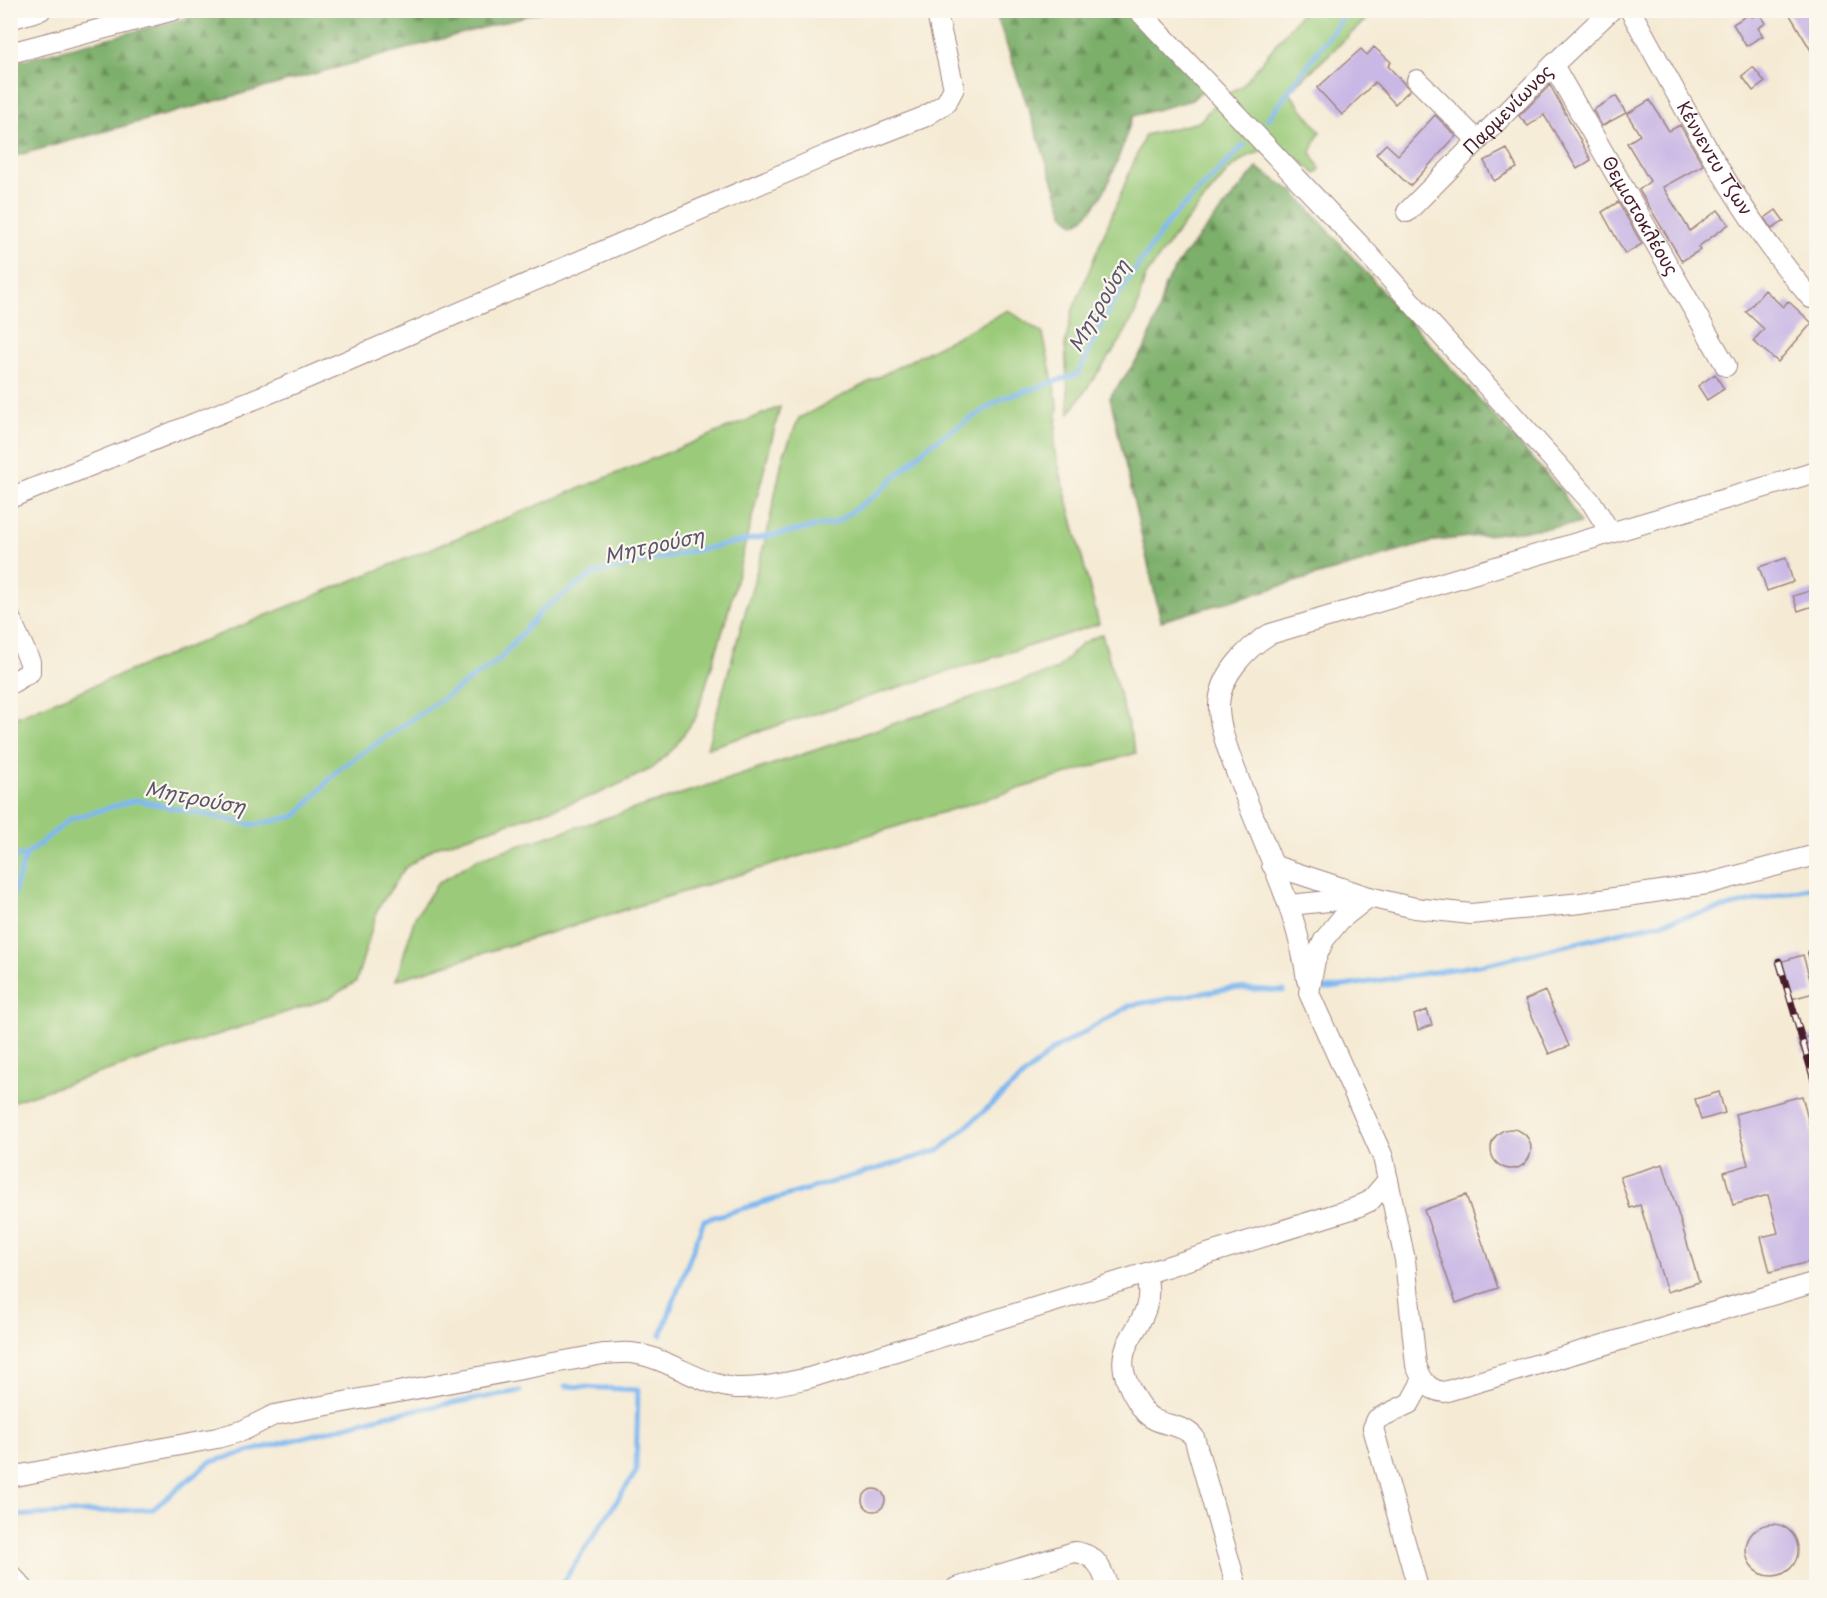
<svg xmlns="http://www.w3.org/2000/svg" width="1827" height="1598" font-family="'Playpen Sans',sans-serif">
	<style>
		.green { fill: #9bcb7a; stroke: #727552; stroke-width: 1.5 }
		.forest { fill: url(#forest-firs); stroke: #63674a; stroke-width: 1.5 }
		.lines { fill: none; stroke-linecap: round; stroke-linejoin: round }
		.stream { stroke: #7fb8f0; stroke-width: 5 }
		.building { fill: #c9b7e5 }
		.minor-casing { stroke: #a08580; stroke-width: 22 }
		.minor { stroke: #fff; stroke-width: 20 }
		.rail-casing { stroke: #4a1f2b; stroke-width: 7 }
		.rail { stroke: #fbf7ec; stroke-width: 4.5; stroke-dasharray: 14; stroke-linecap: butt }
		.labels { text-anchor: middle; stroke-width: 4.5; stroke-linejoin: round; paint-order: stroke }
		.street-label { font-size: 18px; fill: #4a1f2b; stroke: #fbf7ec }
		.water-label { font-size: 20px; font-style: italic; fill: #5d5570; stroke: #fbf7ec }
	</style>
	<defs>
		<pattern id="forest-firs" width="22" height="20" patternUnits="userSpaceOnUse" patternTransform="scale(1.5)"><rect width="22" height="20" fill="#7caf6a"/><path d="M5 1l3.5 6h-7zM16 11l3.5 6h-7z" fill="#688e57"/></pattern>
	</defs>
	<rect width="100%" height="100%" fill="#fbf7ec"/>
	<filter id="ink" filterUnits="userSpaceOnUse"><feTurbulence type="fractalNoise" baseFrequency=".0167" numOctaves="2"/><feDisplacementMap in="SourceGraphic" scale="12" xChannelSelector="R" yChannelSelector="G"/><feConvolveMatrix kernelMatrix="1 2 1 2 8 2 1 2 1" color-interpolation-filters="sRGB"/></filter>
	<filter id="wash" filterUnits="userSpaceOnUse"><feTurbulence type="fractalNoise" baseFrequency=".008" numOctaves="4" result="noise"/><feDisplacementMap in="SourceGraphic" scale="24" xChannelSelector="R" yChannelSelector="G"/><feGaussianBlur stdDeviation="1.35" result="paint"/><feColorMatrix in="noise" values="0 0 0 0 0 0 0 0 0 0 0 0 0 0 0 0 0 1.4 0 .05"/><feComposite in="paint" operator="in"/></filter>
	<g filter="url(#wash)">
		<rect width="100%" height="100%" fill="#f5ebd5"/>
		<path class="green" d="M 1303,11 L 1375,11 L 1289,92 L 1320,131 L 1311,152 L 1320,169 L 1316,174 L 1298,159 L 1272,148 L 1248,156 L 1229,170 L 1175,235 L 1145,277 L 1136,312 L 1120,341 L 1069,414 L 1065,345 L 1072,312 L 1145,135 L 1199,122 L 1221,97 L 1242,86 Z
			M 1008,310 L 1043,334 L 1058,405 L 1054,448 L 1099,624 L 707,748 L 767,534 L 783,456 L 799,418 Z
			M 780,407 L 726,620 L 696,717 L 674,748 L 651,769 L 598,794 L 436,847 L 405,868 L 378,908 L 356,982 L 327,999 L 11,1102 L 11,719 Z
			M 1102,634 L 1136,753 L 396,980 L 415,917 L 437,884 L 477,859 L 744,774 L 1057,669 L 1082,643 Z"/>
		<path class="forest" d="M 214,11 L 214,10 L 544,11 L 11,157 L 11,63 Z
			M 995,11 L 1132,11 L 1204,89 L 1192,100 L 1133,116 C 1119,152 1109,203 1075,224 L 1065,216 Z
			M 1257,168 L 1294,192 L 1563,493 L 1580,524 L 1435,541 L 1161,621 L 1110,397 L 1144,350 L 1156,320 L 1165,285 L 1183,256 Z"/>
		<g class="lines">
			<path class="stream" d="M 1268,119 L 1348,10
				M 10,858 L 26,855
				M 10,903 L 26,855 L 70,819 L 136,800 L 254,825 L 296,816 L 340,768 L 498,661 L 543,609 L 593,574 L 687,552 L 835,523 L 878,493 L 929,445 L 1001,399 L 1078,374 L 1112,303 L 1170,220 L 1244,145
				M 1325,989 L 1491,963 L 1816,886
				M 661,1335 L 704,1220 L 940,1150 L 1053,1050 L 1131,1005 L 1232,988 L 1284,991
				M 10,1516 L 153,1509 L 210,1462 L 387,1415 L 520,1391
				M 559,1588 L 636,1472 L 638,1390 L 565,1386"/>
		</g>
		<g id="blocks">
			<path class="building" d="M 1787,10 L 1816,10 L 1816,59 Z
				M 1759,13 L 1766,23 L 1758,28 L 1763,36 L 1746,46 L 1733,24 L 1749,14 L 1752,17 Z
				M 1374,47 L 1391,62 L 1388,66 L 1410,90 L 1395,104 L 1375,82 L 1342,115 L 1317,88 L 1361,49 L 1367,55 Z
				M 1753,67 L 1765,82 L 1753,91 L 1742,76 Z
				M 1550,85 L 1591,160 L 1577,169 L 1544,115 L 1528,126 L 1519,116 Z
				M 1616,96 L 1626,113 L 1602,126 L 1593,110 Z
				M 1650,100 L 1669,131 L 1680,125 L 1703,165 L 1663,187 L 1690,231 L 1718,210 L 1729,224 L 1698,247 L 1700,250 L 1682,261 L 1639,190 L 1650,181 L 1627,143 L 1640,135 L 1627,114 Z
				M 1435,115 L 1456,136 L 1410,186 L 1376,154 L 1386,144 L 1398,155 Z
				M 1507,149 L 1517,168 L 1494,181 L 1484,161 Z
				M 1618,202 L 1642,244 L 1625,254 L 1602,212 Z
				M 1776,210 L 1784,221 L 1772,229 L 1765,218 Z
				M 1765,290 L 1783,307 L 1788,301 L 1812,323 L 1778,362 L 1753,341 L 1764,329 L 1746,312 Z
				M 1715,374 L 1724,389 L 1707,400 L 1698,386 Z
				M 1786,558 L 1793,582 L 1767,591 L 1759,567 Z
				M 1816,589 L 1816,605 L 1798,611 L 1793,596 Z
				M 1803,955 L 1814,993 L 1791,999 L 1780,962 Z
				M 1545,991 L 1569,1046 L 1549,1054 L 1525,1000 Z
				M 1427,1010 L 1432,1025 L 1418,1030 L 1414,1015 Z
				M 1816,1034 L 1816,1049 L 1803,1053 L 1798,1040 Z
				M 1719,1092 L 1725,1113 L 1701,1120 L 1695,1099 Z
				M 1802,1096 L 1816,1150 L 1816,1260 L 1770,1272 L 1761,1237 L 1778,1233 L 1768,1195 L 1733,1205 L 1724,1172 L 1748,1165 L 1735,1114 Z
				M1491 1149a20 20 0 1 1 40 0a20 20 0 1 1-40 0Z
				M 1663,1164 L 1699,1282 L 1667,1292 L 1640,1205 L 1630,1208 L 1620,1177 Z
				M 1466,1195 L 1498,1288 L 1456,1303 L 1424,1210 Z
				M863 1500a11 11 0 1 1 22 0a11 11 0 1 1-22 0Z
				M1746 1550a26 26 0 1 1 52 0a26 26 0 1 1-52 0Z"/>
		</g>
	</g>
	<g filter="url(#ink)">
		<use href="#blocks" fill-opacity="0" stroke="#a08580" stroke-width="1.5"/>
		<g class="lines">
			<defs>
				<g id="minor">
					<path d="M 1138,10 L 1360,245 L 1592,503 L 1610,532"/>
					<path id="s1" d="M 1630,10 C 1686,109 1736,212 1811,298"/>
					<path d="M 10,19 L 41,10"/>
					<path d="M 10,53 L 174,10"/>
					<path id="s2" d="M 1553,65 L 1726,366"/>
					<path d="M 1417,80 L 1478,141"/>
					<path id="s3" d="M 1407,212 L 1553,65 L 1611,10"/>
					<path d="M 10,498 L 307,378 L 827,155 L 924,117 L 946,103 L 954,88 L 936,10"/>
					<path d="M 10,618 L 30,662 L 30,672 L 10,684"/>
					<path d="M 1816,855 L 1707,884 L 1581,903 L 1471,914 L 1415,908 L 1369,897 L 1340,920 L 1324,940 L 1315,960 L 1309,993 L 1383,1157 L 1405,1260 L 1416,1365 C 1422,1380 1427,1390 1444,1392 L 1816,1282"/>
					<path d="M 1272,865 L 1369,897"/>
					<path d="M 1289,905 L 1360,898"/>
					<path d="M 1307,980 C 1298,912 1265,849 1241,785 C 1233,763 1218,729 1219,705 C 1220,676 1246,648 1270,634 L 1816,472"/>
					<path d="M 1146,1274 C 1162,1337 1090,1336 1143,1410 C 1156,1428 1180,1421 1194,1437 L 1237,1588"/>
					<path d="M 10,1477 L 217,1438 L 242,1431 L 274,1415 L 603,1354 C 612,1354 622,1352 631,1353 C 668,1357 699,1385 736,1388 C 761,1389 785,1383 809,1378 L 1355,1208 L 1370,1201 L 1388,1180"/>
					<path d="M 10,1574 L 23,1588"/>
					<path d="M 956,1588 L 1074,1552 C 1096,1554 1102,1568 1108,1588"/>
					<path d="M 1418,1588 L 1373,1428 L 1377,1419 L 1410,1403 L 1422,1381"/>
				</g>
			</defs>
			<use href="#minor" class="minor-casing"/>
			<use href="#minor" class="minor"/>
			<defs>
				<path id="rail" d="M 1811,953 L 1816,972
					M 1779,961 L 1816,1087"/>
			</defs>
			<use href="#rail" class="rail-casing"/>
			<use href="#rail" class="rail"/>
		</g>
	</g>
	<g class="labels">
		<g class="street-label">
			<text dy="6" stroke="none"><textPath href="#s3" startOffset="144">Παρμενίωνος</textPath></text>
			<text dy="6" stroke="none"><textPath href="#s1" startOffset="171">Κέννεντυ Τζων</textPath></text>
			<text dy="6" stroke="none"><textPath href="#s2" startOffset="174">Θεμιστοκλέους</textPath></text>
		</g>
		<g class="water-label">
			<text transform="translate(1099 306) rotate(-60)" y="7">Μητρούση</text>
			<text transform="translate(654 546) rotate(-12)" y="7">Μητρούση</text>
			<text transform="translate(195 798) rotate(11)" y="7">Μητρούση</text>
		</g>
	</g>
	<rect width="1827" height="1598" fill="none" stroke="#fbf7ec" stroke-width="36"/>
</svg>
